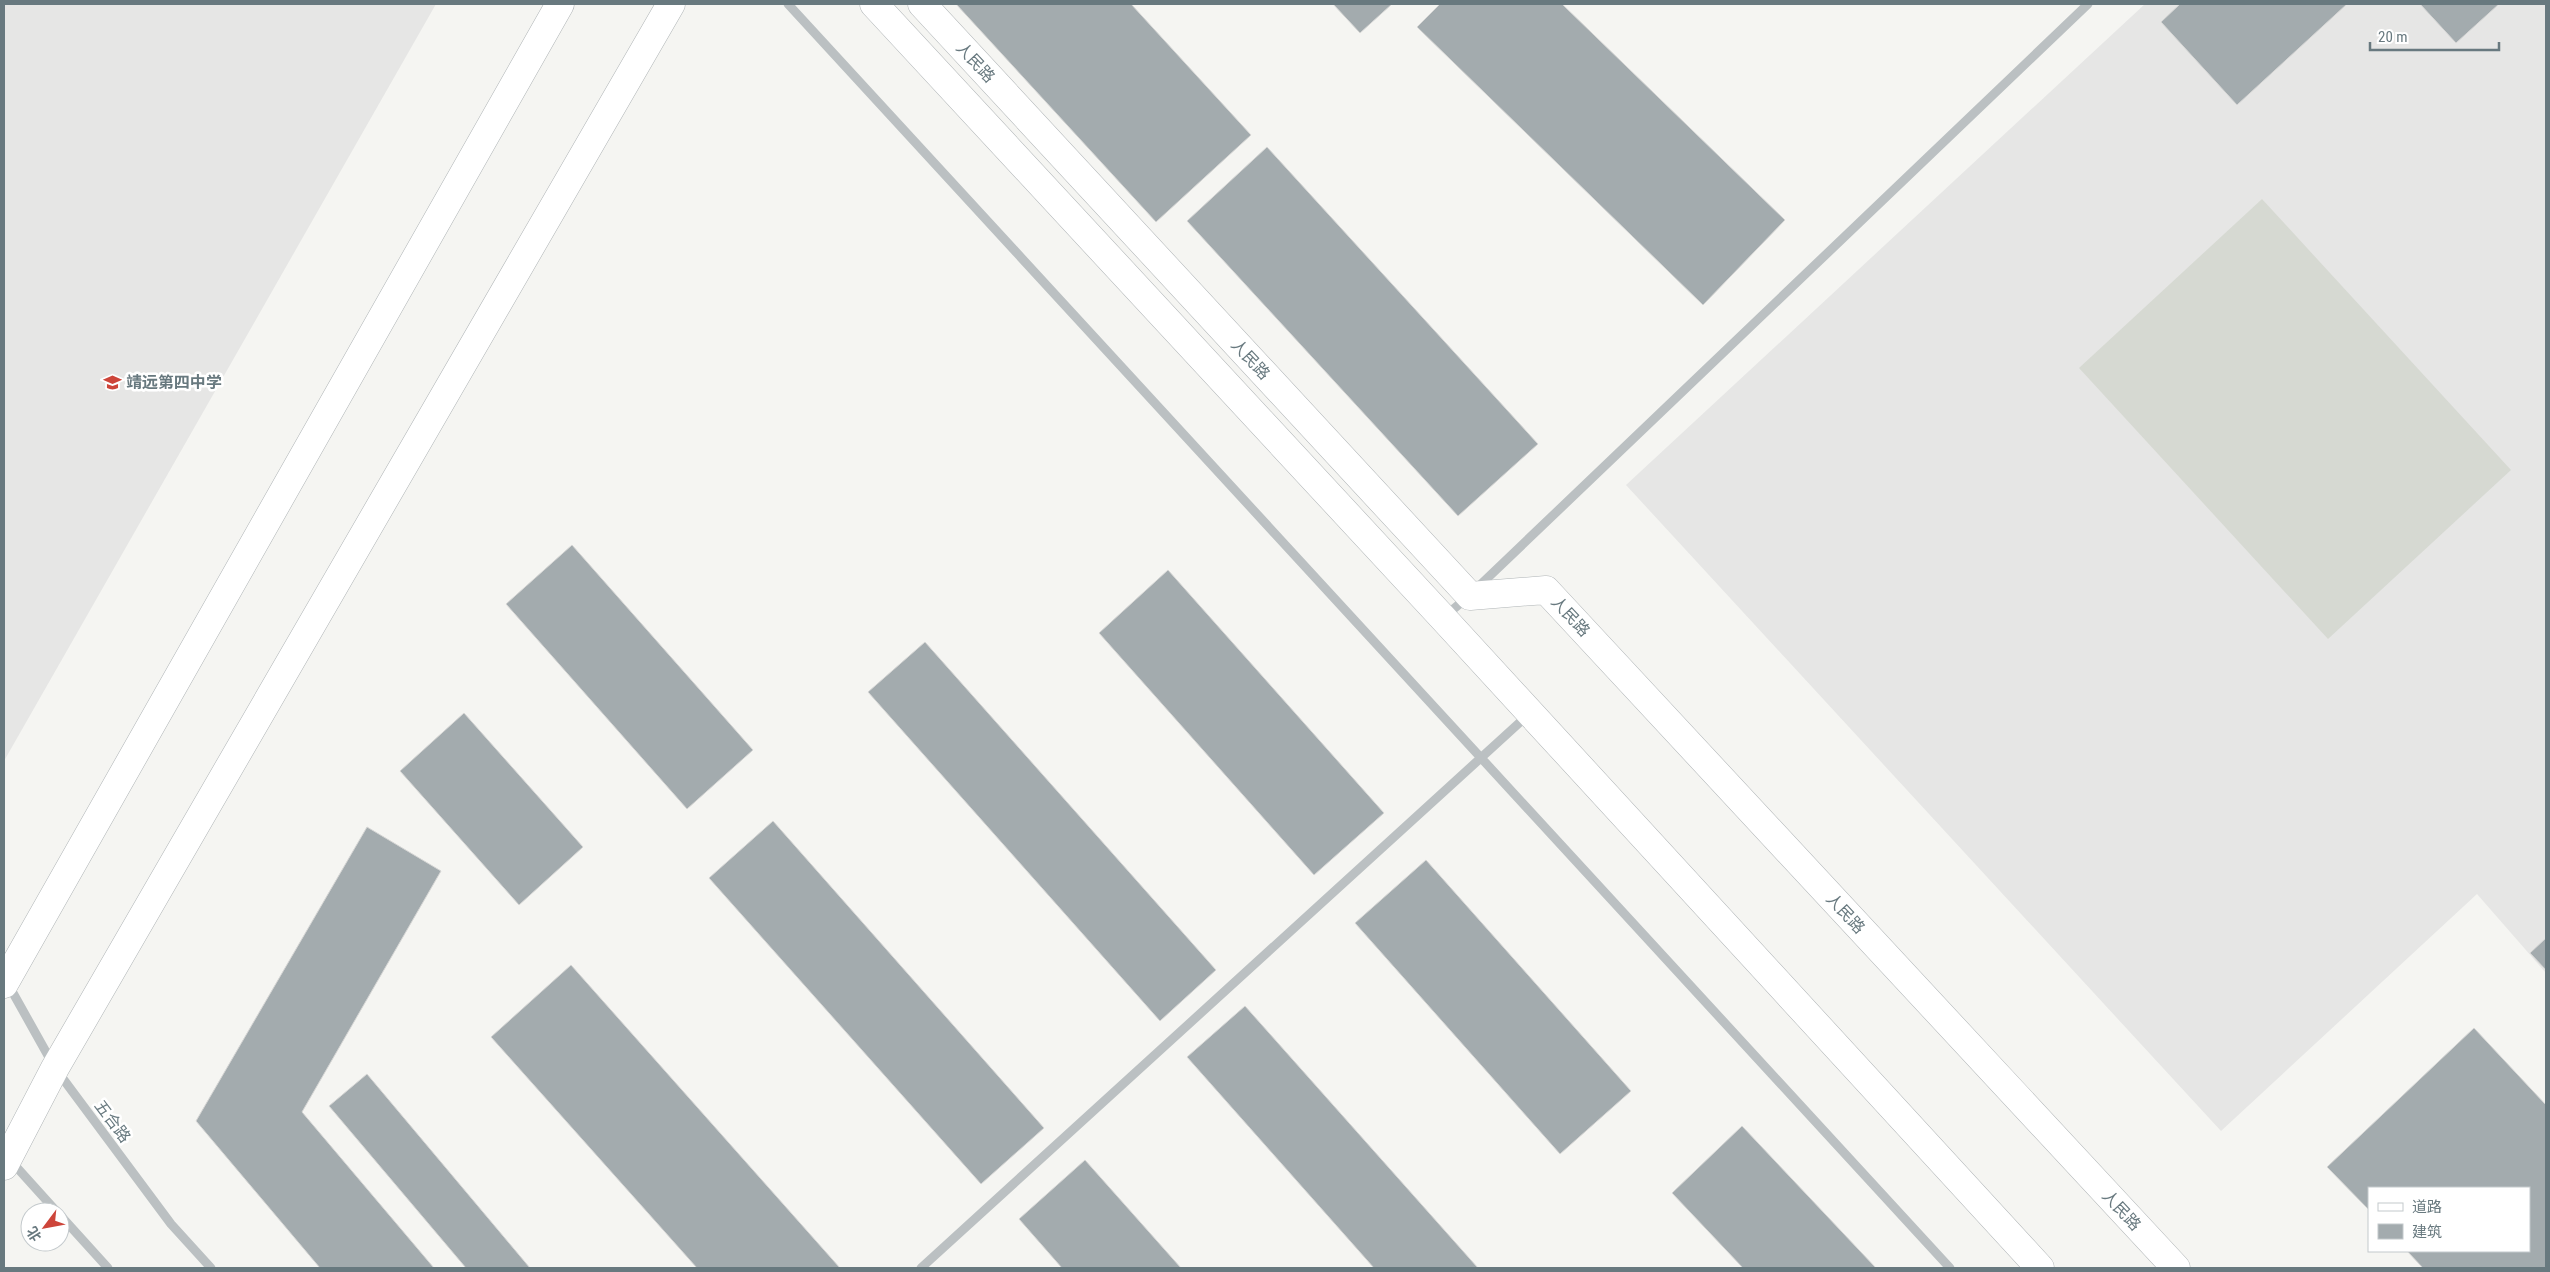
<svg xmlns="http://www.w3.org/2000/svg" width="2550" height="1272" font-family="'Roboto Condensed','Noto Sans SC',sans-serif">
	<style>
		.built { fill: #e6e6e5 }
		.pitch { fill: #d6d9d2 }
		.building { fill: #a3abae; stroke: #d6d6d5 }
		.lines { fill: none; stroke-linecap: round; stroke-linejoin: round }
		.major-casing { stroke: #afb4b6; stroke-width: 29 }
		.minor { stroke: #bbc0c2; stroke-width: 9 }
		.major { stroke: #fff; stroke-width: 28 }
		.labels { text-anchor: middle; stroke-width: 5; stroke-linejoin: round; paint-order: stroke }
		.street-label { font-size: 16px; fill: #68797f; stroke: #fff }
		.poi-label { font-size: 16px; font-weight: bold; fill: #68797f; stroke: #fff; text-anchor: start }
	</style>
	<rect width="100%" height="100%" fill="#f5f5f2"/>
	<path class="built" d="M 4,4 L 436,4 L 4,761 Z
		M 2145,4 L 2546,4 L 2546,973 L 2477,894 L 2221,1131 L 1626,485 Z"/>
	<path class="pitch" d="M 2262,199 L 2511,470 L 2328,639 L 2079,368 Z"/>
	<path class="building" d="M 956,4 L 1131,4 L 1251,135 L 1156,222 Z
		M 1333,4 L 1392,4 L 1360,33 Z
		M 1440,4 L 1562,4 L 1785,220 L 1703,305 L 1417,27 Z
		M 2180,4 L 2347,4 L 2237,105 L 2161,22 Z
		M 2420,4 L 2499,4 L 2456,43 Z
		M 1267,147 L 1538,444 L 1458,516 L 1187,221 Z
		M 572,545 L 753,750 L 687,809 L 506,604 Z
		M 1168,570 L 1384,813 L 1314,875 L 1099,633 Z
		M 925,642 L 1216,970 L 1160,1021 L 868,692 Z
		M 464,713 L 583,847 L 519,905 L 400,771 Z
		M 773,821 L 1044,1128 L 981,1184 L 709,878 Z
		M 367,827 L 441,871 L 302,1112 L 434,1268 L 320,1268 L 196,1121 Z
		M 1426,860 L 1631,1091 L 1560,1154 L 1355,923 Z
		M 2546,938 L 2546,970 L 2530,953 Z
		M 571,965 L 840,1268 L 697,1268 L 491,1037 Z
		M 1245,1006 L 1478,1268 L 1374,1268 L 1187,1057 Z
		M 2474,1028 L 2546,1105 L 2546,1268 L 2423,1268 L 2407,1251 L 2529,1251 L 2529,1188 L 2369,1188 L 2369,1210 L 2327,1167 Z
		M 367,1074 L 530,1268 L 466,1268 L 329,1106 Z
		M 1742,1126 L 1876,1268 L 1743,1268 L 1672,1193 Z
		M 1085,1160 L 1181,1268 L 1062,1268 L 1019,1219 Z"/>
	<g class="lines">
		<defs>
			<path id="major" d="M 874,4 L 1443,618 L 2040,1268
				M 922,4 L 1470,596 L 1546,590 L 2176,1268
				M 4,984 L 560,4
				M 4,1166 L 55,1068 L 671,4"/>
		</defs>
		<use href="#major" class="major-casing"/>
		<path class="minor" d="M 788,4 L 1950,1268
			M 1477,588 L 2088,4
			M 1445,616 L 1468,597
			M 8,984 L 55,1068 L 171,1224 L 211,1268
			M 11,1161 L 57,1212
			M 60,1215 L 108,1268
			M 921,1268 L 1529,714"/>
		<use href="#major" class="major"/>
	</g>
	<defs>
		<symbol id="school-bare" viewBox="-9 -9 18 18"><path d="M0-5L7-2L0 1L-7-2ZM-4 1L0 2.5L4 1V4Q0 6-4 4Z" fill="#cd453a" stroke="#fff" stroke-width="2.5" paint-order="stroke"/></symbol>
	</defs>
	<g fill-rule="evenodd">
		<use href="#school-bare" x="100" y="370" width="25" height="25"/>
	</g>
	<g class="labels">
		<g class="street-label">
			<text transform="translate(976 62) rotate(47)" y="6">人民路</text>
			<text transform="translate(1251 359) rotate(47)" y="6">人民路</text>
			<text transform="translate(1571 616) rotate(47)" y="6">人民路</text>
			<text transform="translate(1846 913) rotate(47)" y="6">人民路</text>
			<text transform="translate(113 1121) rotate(53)" y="6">五合路</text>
			<text transform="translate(2122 1210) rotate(47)" y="6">人民路</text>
		</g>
		<g class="poi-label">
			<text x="126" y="388">靖远第四中学</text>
		</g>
	</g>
	<rect width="2550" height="1272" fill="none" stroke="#68797f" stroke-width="10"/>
	<rect x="2368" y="1187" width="162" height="65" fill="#ffffff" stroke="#c3c9cc"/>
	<rect x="2378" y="1203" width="25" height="8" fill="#ffffff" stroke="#c3c9cc"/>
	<text x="2412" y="1212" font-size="15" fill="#68797f">道路</text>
	<rect x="2378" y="1224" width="25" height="15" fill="#a3abae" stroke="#c3c9cc"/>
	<text x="2412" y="1237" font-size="15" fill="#68797f">建筑</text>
	<g transform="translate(45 1227) rotate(238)"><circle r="24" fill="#ffffff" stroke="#c3c9cc"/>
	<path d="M0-4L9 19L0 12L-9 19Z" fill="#cd453a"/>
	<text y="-8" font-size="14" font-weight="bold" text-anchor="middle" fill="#68797f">北</text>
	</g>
	<path d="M2370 42v8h129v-8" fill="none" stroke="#68797f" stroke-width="2.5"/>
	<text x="2378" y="42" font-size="15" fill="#68797f" stroke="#ffffff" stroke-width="4" paint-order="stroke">20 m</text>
</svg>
